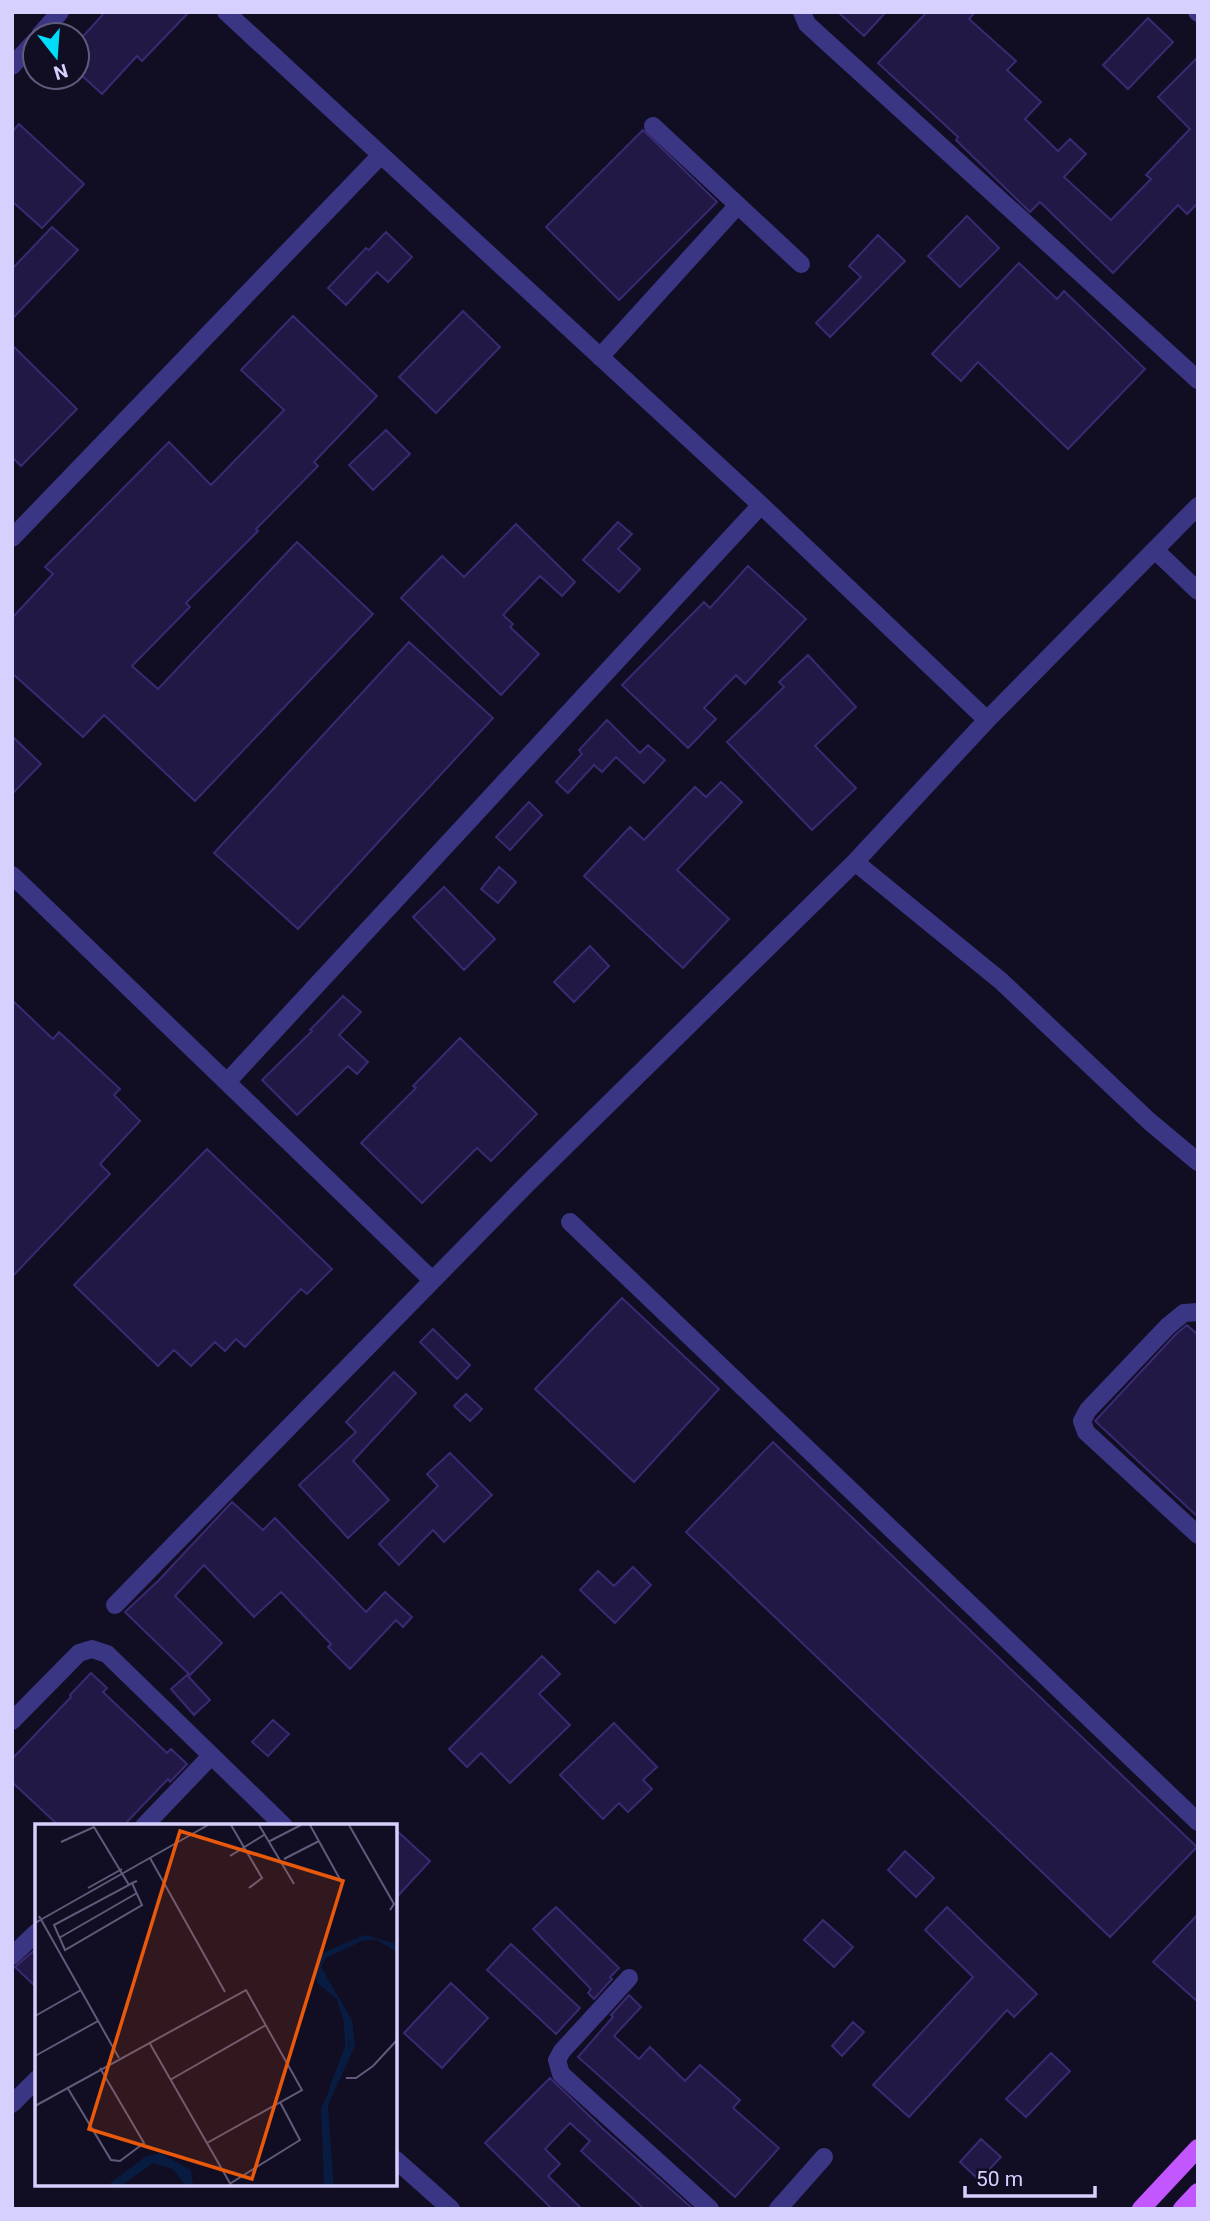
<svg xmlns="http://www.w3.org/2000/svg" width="1210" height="2221" font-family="Roboto,sans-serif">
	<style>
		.building { fill: #221845; stroke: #392a72; stroke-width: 2 }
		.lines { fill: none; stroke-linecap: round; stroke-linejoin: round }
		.minor { stroke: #3b3684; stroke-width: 18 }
		.major { stroke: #c357ff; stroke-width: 18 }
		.inset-river { fill: none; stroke: #081c42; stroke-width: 3.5 }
		.inset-road { fill: none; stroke: #605b7b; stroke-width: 2 }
		.view { fill: #e8590c; fill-opacity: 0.15; stroke: #e8590c; stroke-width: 3.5 }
		.inset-edge { fill: none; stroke: #d6d0ff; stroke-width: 3.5 }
	</style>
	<rect width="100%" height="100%" fill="#110d23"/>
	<path class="building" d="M 105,12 L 189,12 L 142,61 L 137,56 L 102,94 L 77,71 L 77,43 Z
		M 838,12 L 886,12 L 864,36 Z
		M 927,12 L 975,12 L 969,19 L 1016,61 L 1007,70 L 1041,102 L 1025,119 L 1058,151 L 1070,139 L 1086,154 L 1064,177 L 1111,220 L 1151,179 L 1146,175 L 1190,129 L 1158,97 L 1198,57 L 1198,203 L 1187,214 L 1178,205 L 1113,273 L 1040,202 L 1030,212 L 956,140 L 958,137 L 878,63 Z
		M 1148,18 L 1173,42 L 1128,89 L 1103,65 Z
		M 19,124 L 84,184 L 42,228 L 12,201 L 12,132 Z
		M 643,130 L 717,202 L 619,300 L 546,227 Z
		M 967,216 L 999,248 L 960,287 L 928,256 Z
		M 52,227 L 78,250 L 12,319 L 12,269 Z
		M 386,232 L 412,257 L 388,282 L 377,272 L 346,305 L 328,288 L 366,248 L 369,250 Z
		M 878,235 L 905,261 L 830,337 L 816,323 L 861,277 L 849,266 Z
		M 1019,263 L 1057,299 L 1064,291 L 1145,369 L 1068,449 L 978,362 L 961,381 L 932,354 Z
		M 463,311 L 500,347 L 436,413 L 399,377 Z
		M 293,316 L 377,396 L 314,462 L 318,466 L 256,529 L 258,531 L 186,603 L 190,607 L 132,666 L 158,689 L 297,542 L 373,614 L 195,801 L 104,715 L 83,737 L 12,673 L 12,618 L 53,574 L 45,567 L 169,442 L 211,485 L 284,410 L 241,370 Z
		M 12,345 L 77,409 L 21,466 L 12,457 Z
		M 386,430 L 410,454 L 373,490 L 349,465 Z
		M 618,522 L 632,534 L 618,549 L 640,569 L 619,592 L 583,560 Z
		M 516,524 L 575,582 L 562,596 L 540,576 L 503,615 L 513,624 L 510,627 L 539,654 L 501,695 L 401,598 L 442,556 L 464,577 Z
		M 748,566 L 806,619 L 745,684 L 736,675 L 704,708 L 716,719 L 688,748 L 622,685 L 704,602 L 710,608 Z
		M 409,642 L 493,718 L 298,929 L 214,853 Z
		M 808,655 L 856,707 L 815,746 L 856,788 L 812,830 L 727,742 L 784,687 L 779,682 Z
		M 607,720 L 640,753 L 648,745 L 665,760 L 644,783 L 616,757 L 602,772 L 594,765 L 568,793 L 556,782 L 582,754 L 579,750 Z
		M 12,736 L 41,764 L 12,794 Z
		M 721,782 L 742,802 L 677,870 L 729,919 L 683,968 L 584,876 L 630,827 L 644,840 L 695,787 L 706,797 Z
		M 529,802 L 542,815 L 510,850 L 496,837 Z
		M 499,867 L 516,882 L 498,903 L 481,889 Z
		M 444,887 L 495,939 L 464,970 L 413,917 Z
		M 590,946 L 609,966 L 574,1002 L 554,982 Z
		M 343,996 L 361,1012 L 339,1035 L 368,1062 L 357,1074 L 348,1066 L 297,1115 L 262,1080 L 312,1031 L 310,1030 Z
		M 12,1000 L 53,1039 L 59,1032 L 120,1089 L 114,1095 L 140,1121 L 100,1164 L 110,1174 L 12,1277 Z
		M 460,1038 L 537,1114 L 491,1161 L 477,1148 L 422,1203 L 361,1143 L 416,1088 L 413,1086 Z
		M 207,1149 L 332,1269 L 307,1294 L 301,1289 L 245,1347 L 236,1339 L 225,1351 L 215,1342 L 191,1366 L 174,1350 L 158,1366 L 74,1285 Z
		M 622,1298 L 719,1389 L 634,1482 L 535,1389 Z
		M 1187,1325 L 1198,1335 L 1198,1517 L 1095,1421 L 1176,1334 Z
		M 433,1329 L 470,1365 L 457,1379 L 420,1342 Z
		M 394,1372 L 416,1393 L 353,1461 L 389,1500 L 348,1538 L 299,1485 L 356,1432 L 346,1422 Z
		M 466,1394 L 482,1409 L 470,1421 L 454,1406 Z
		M 773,1442 L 1197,1847 L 1110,1937 L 686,1532 Z
		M 450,1453 L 492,1495 L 444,1542 L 433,1530 L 399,1565 L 379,1544 L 438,1486 L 427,1474 Z
		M 232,1502 L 263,1530 L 275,1518 L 366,1612 L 385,1592 L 412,1617 L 403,1627 L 396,1620 L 350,1669 L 328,1647 L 331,1644 L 281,1592 L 254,1617 L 204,1565 L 175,1596 L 222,1643 L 190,1675 L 125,1612 L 159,1580 Z
		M 633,1567 L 651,1585 L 615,1623 L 580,1590 L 598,1571 L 614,1586 Z
		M 542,1656 L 560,1674 L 539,1694 L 570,1725 L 510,1783 L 481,1753 L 467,1767 L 449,1749 Z
		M 91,1673 L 107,1688 L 103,1692 L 167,1753 L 171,1749 L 187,1764 L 170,1782 L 168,1779 L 124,1825 L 58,1825 L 12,1782 L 12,1759 L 71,1697 L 70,1695 Z
		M 187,1675 L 210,1700 L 194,1715 L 171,1689 Z
		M 273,1720 L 289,1734 L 268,1756 L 252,1742 Z
		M 614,1723 L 657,1767 L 643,1780 L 652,1789 L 628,1812 L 619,1803 L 603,1819 L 560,1775 Z
		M 396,1830 L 430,1861 L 396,1898 Z
		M 905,1851 L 934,1878 L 916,1897 L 888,1870 Z
		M 556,1907 L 619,1968 L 610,1977 L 612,1979 L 594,1999 L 588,1993 L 591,1989 L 533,1929 Z
		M 947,1907 L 1037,1994 L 1014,2017 L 1007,2010 L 909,2117 L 873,2085 L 973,1977 L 925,1930 Z
		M 1198,1914 L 1198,2002 L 1153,1962 Z
		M 823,1920 L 853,1947 L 834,1967 L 804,1940 Z
		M 511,1944 L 580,2008 L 556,2034 L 487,1970 Z
		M 37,1948 L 37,1988 L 15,1967 Z
		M 451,1983 L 488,2018 L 442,2068 L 404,2033 Z
		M 629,1995 L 641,2007 L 614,2036 L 639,2059 L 650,2047 L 685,2081 L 700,2065 L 740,2100 L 733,2108 L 779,2148 L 735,2197 L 578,2057 L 613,2017 L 611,2015 Z
		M 853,2022 L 864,2032 L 842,2056 L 832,2046 Z
		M 1051,2053 L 1070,2071 L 1026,2117 L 1006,2099 Z
		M 550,2078 L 602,2128 L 693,2209 L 644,2209 L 581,2151 L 590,2141 L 570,2123 L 545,2149 L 560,2164 L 548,2176 L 582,2209 L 552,2209 L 485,2143 Z
		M 981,2139 L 1001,2157 L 979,2180 L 960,2162 Z"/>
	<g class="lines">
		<path class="minor" d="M 226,12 L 761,505 L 987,720
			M 802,12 L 807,24 L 1198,380
			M 1197,12 L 1198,13
			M 40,35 L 60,12
			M 12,66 L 35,41
			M 653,126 L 801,264
			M 600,357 L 738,205
			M 12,538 L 381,155
			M 1156,551 L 1198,591
			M 855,862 L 1001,981 L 1149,1121 L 1198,1162
			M 12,875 L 432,1280
			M 227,1082 L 761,505
			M 570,1222 L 1198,1822
			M 1198,1312 L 1184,1313 L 1168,1326 L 1088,1410 L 1082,1421 L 1086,1432 L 1198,1535
			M 115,1605 L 528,1183 L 855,862 L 987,720 L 1198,506
			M 12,1721 L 79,1653 L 92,1649 L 107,1654 L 284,1826
			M 144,1826 L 211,1756
			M 12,1956 L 37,1932
			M 629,1978 L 562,2051 L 557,2060 L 561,2074 L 710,2209
			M 12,2104 L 37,2079
			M 396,2160 L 451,2209
			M 778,2209 L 824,2157"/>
		<path class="major" d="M 1141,2209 L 1198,2148
			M 1182,2209 L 1198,2192"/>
	</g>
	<g transform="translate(35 1824)">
		<rect width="362" height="362" fill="#110d23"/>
		<path d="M 329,111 L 359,119 L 362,128 L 342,116 L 329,116 L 291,134 L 286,143 L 317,196 L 320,222 L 293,281 L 298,352 L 298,361 L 289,361 L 286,285 L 315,220 L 302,175 L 282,159 L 280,147 L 288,129 ZM 125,329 L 156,346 L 158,361 L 150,361 L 138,345 L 118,339 L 87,361 L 73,361 L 110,333 Z" fill="#081c42"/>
		<path class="inset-river" d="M 296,264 L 312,223 L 310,192"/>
		<path class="inset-road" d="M 196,1 L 227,54 L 214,64M 224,1 L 259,60M 275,1 L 307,59M 314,1 L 359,80 L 355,86M 26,18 L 59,3 L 94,61M 233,18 L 266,1M 195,32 L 229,11M 115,34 L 190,168M 249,35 L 284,17M 97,59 L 107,81 L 30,126 L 19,101 L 94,61 L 97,59 L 102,57M 53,64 L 87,45M 4,92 L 84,234M 0,99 L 173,1M 24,114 L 102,69M 0,192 L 46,166M 114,218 L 196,361M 0,232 L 63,197M 311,254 L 321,254 L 338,242 L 363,215M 135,256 L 231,201M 32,263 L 76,336 L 85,337 L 109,319 L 65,244M 0,282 L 211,166 L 267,266 L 172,319M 196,359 L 265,316 L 245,278"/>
		<path class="view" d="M 145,7 L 308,57 L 217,355 L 54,305 Z"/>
		<rect width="362" height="362" class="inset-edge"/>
	</g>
	<rect width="1210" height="2221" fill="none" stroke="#d6d0ff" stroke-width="28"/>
	<g transform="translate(56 56) rotate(163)"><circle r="33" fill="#110d23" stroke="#605b7b" stroke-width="2"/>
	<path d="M0-5L12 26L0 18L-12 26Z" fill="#00ddfb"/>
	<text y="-10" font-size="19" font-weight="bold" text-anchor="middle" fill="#d6d0ff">N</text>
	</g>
	<path d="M965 2186v10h130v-10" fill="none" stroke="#d6d0ff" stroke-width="3.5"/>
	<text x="976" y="2186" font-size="21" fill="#d6d0ff" stroke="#110d23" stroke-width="5" paint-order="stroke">50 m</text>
</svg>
